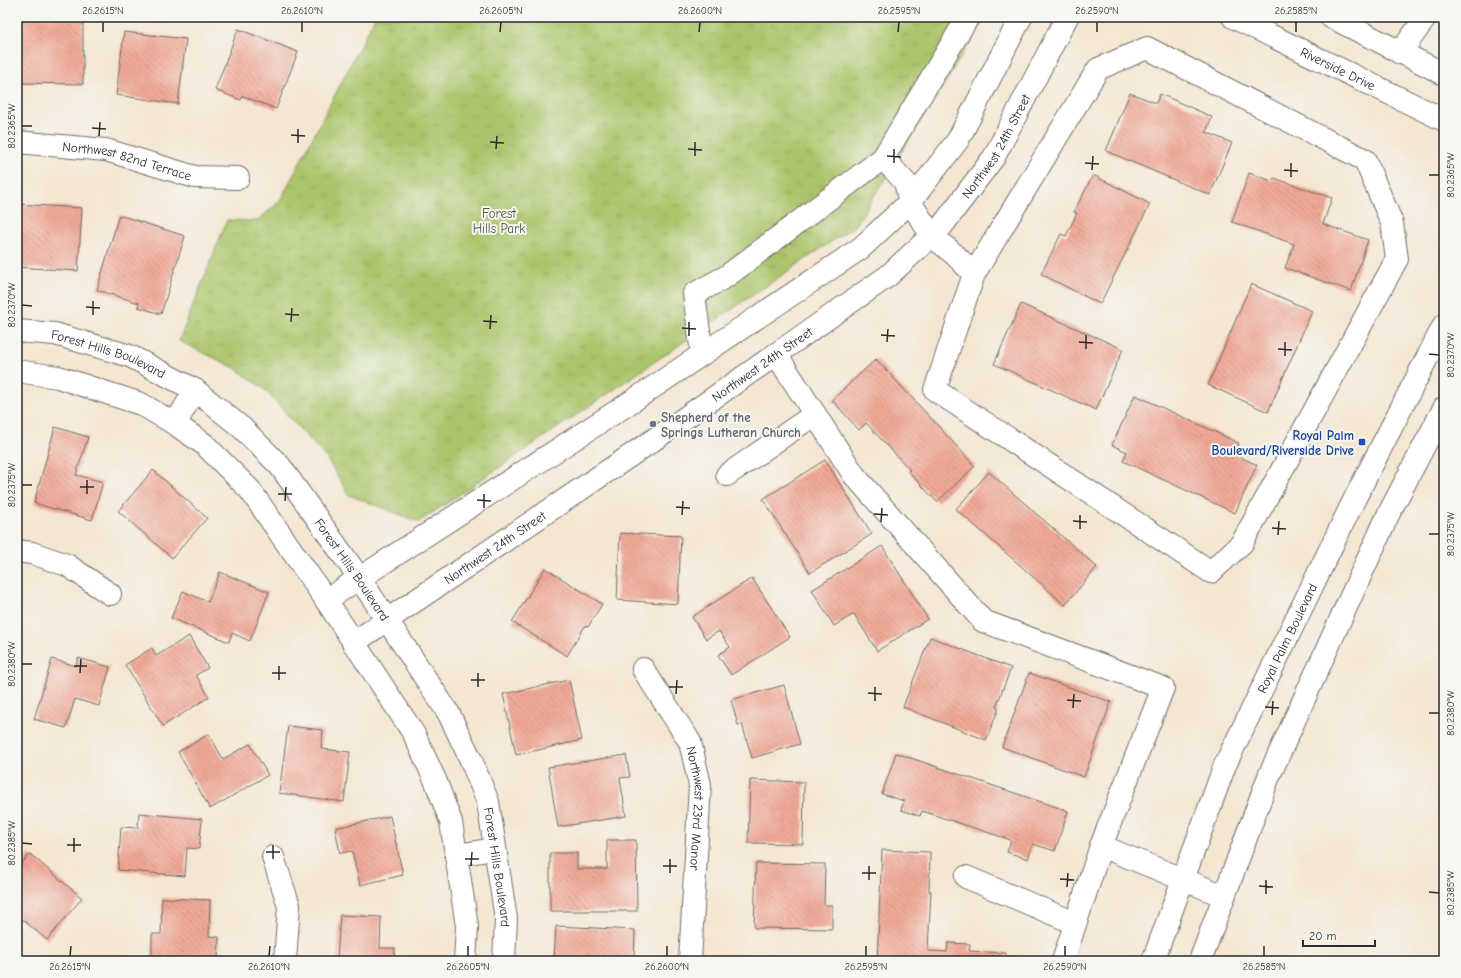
<svg xmlns="http://www.w3.org/2000/svg" width="1461" height="978" font-family="'Comic Neue',sans-serif">
	<style>
		.grass { fill: url(#grass-tufts); stroke: #6b784b }
		.building { fill: url(#building-back-hatch) }
		.lines { fill: none; stroke-linecap: round; stroke-linejoin: round }
		.minor-casing { stroke: #716c65; stroke-width: 24 }
		.major-casing { stroke: #716c65; stroke-width: 24 }
		.minor { stroke: #fff; stroke-width: 22 }
		.major { stroke: #fff; stroke-width: 22 }
		.ticks { fill: none; stroke: #2b2b2b; stroke-width: 1.5 }
		.worship-dot { fill: #6b7280; stroke: #f6f6f2; stroke-width: 1.5 }
		.transit-dot { fill: #1a4fb4; stroke: #f6f6f2; stroke-width: 1.5 }
		.labels { text-anchor: middle; stroke-width: 4; stroke-linejoin: round; paint-order: stroke }
		.street-label { font-size: 13px; fill: #2b2b2b; stroke: #f6f6f2 }
		.park-label { font-size: 13px; fill: #51593e; stroke: #f6f6f2 }
		.worship-label { font-size: 13px; font-weight: bold; fill: #5b616d; stroke: #f6f6f2; text-anchor: start }
		.transit-label { font-size: 13px; font-weight: bold; fill: #164399; stroke: #f6f6f2; text-anchor: end }
		.neatline { fill: none; stroke: #2b2b2b; stroke-width: 1.5 }
		.ticks-label { font-size: 10px; text-anchor: middle; fill: #2b2b2b }
	</style>
	<defs>
		<pattern id="grass-tufts" width="24" height="20" patternUnits="userSpaceOnUse"><rect width="24" height="20" fill="#abc56b"/><path d="M3 7l-1-3M5 7V3M7 7l1-3M15 17l-1-3M17 17v-4M19 17l1-3" fill="none" stroke="#93a95d"/></pattern>
		<pattern id="building-back-hatch" width="6" height="6" patternUnits="userSpaceOnUse"><rect width="6" height="6" fill="#f1a996"/><path d="M-1 5l2 2M0 0l6 6M5-1l2 2" fill="none" stroke="#c38a7b"/></pattern>
	</defs>
	<rect width="100%" height="100%" fill="#f6f6f2"/>
	<filter id="ink" filterUnits="userSpaceOnUse"><feTurbulence type="fractalNoise" baseFrequency=".025" numOctaves="2"/><feDisplacementMap in="SourceGraphic" scale="8" xChannelSelector="R" yChannelSelector="G"/><feConvolveMatrix kernelMatrix="1 2 1 2 8 2 1 2 1" color-interpolation-filters="sRGB"/></filter>
	<filter id="wash" filterUnits="userSpaceOnUse"><feTurbulence type="fractalNoise" baseFrequency=".012" numOctaves="4" result="noise"/><feDisplacementMap in="SourceGraphic" scale="16" xChannelSelector="R" yChannelSelector="G"/><feGaussianBlur stdDeviation="0.9" result="paint"/><feColorMatrix in="noise" values="0 0 0 0 0 0 0 0 0 0 0 0 0 0 0 0 0 1.4 0 .05"/><feComposite in="paint" operator="in"/></filter>
	<g filter="url(#wash)">
		<rect width="100%" height="100%" fill="#f4e6d2"/>
		<path class="grass" d="M 375,17 L 986,17 L 856,225 L 419,522 L 349,495 L 327,459 L 264,389 L 235,368 L 179,341 L 227,220 L 257,221 L 280,201 Z"/>
		<g id="blocks">
			<path class="building" d="M 19,17 L 83,17 L 83,84 L 18,83 Z
				M 238,29 L 298,52 L 276,109 L 243,96 L 241,100 L 215,90 Z
				M 124,32 L 186,39 L 178,104 L 116,95 Z
				M 1130,93 L 1156,103 L 1160,94 L 1212,117 L 1206,132 L 1232,143 L 1210,195 L 1106,151 Z
				M 1249,173 L 1272,181 L 1274,178 L 1332,198 L 1323,224 L 1368,240 L 1351,291 L 1285,268 L 1294,244 L 1232,222 Z
				M 1093,175 L 1150,204 L 1100,304 L 1041,274 L 1061,234 L 1066,236 L 1077,213 L 1074,212 Z
				M 17,204 L 82,208 L 78,271 L 17,267 Z
				M 119,215 L 185,236 L 161,314 L 138,307 L 139,303 L 97,290 Z
				M 1251,284 L 1312,311 L 1268,412 L 1208,385 Z
				M 1021,304 L 1123,349 L 1096,410 L 994,364 Z
				M 876,359 L 975,466 L 937,502 L 908,471 L 910,470 L 866,423 L 859,430 L 832,400 Z
				M 1135,395 L 1239,443 L 1234,454 L 1257,465 L 1235,513 L 1123,461 L 1127,452 L 1112,445 Z
				M 55,427 L 88,437 L 76,475 L 103,482 L 92,520 L 34,503 Z
				M 825,460 L 872,534 L 810,573 L 763,499 Z
				M 153,470 L 207,518 L 172,558 L 118,511 Z
				M 989,472 L 1097,567 L 1065,605 L 956,509 Z
				M 620,533 L 681,536 L 678,604 L 617,600 Z
				M 882,546 L 928,619 L 877,651 L 854,614 L 834,626 L 812,590 Z
				M 545,568 L 602,604 L 588,627 L 585,626 L 567,656 L 512,622 Z
				M 220,572 L 269,592 L 250,641 L 232,633 L 229,642 L 171,618 L 183,591 L 208,602 Z
				M 752,578 L 790,637 L 731,675 L 718,655 L 730,647 L 719,631 L 706,639 L 692,617 Z
				M 189,636 L 208,668 L 196,675 L 209,697 L 163,726 L 125,665 L 152,648 L 156,656 Z
				M 930,637 L 1011,668 L 996,707 L 999,708 L 986,740 L 903,707 Z
				M 78,658 L 110,667 L 99,706 L 75,699 L 66,728 L 34,719 L 52,659 L 76,666 Z
				M 1029,673 L 1111,702 L 1084,777 L 1002,747 Z
				M 569,680 L 582,740 L 516,755 L 503,694 Z
				M 784,685 L 800,744 L 752,758 L 742,724 L 738,725 L 731,700 Z
				M 288,726 L 323,730 L 321,749 L 350,752 L 344,802 L 279,793 Z
				M 209,734 L 223,759 L 250,744 L 268,775 L 210,809 L 178,752 Z
				M 896,753 L 1068,811 L 1055,851 L 1033,844 L 1028,859 L 1007,852 L 1011,840 L 922,811 L 920,816 L 901,810 L 904,801 L 882,794 Z
				M 626,755 L 630,777 L 620,778 L 626,816 L 558,827 L 548,767 Z
				M 750,780 L 804,782 L 803,844 L 748,843 Z
				M 139,813 L 202,819 L 199,849 L 187,848 L 185,876 L 118,870 L 121,827 L 138,828 Z
				M 390,816 L 403,875 L 360,885 L 352,851 L 340,853 L 335,828 Z
				M 607,840 L 636,840 L 637,911 L 550,911 L 550,853 L 577,853 L 577,869 L 607,869 Z
				M 882,850 L 930,852 L 929,891 L 931,891 L 928,951 L 947,952 L 948,943 L 970,944 L 969,951 L 1006,953 L 1006,961 L 877,961 Z
				M 30,854 L 82,898 L 47,940 L 17,915 L 17,869 Z
				M 756,863 L 825,864 L 824,905 L 832,905 L 832,929 L 754,928 Z
				M 162,898 L 210,900 L 209,936 L 219,937 L 218,961 L 152,961 L 152,934 L 161,934 Z
				M 340,915 L 381,917 L 380,948 L 395,948 L 394,961 L 337,961 Z
				M 556,926 L 635,930 L 634,961 L 554,961 Z"/>
		</g>
	</g>
	<g filter="url(#ink)">
		<use href="#blocks" fill-opacity="0" stroke="#716c65" stroke-width="1"/>
		<g class="lines">
			<defs>
				<g id="minor">
					<path d="M 968,17 L 883,158 L 905,182 L 910,202 L 932,236 L 954,254 L 974,274 L 935,390 L 1211,572 L 1242,543 L 1397,259 L 1392,223 L 1365,160 L 1147,48 L 1098,69 L 974,274"/>
					<path id="s1" d="M 1233,17 L 1444,120"/>
					<path d="M 1331,17 L 1444,74"/>
					<path d="M 1400,53 L 1426,17"/>
					<path id="s2" d="M 17,142 L 106,150 L 195,177 L 238,178"/>
					<path id="s3" d="M 17,331 L 55,334 L 130,356 L 195,390 L 242,428 L 280,466 L 360,579 L 449,714 L 471,760 L 488,802 L 506,919 L 504,961"/>
					<path d="M 702,354 L 694,294 L 727,276 L 883,158"/>
					<path d="M 776,354 L 854,475 L 983,621 L 1163,688 L 1101,846 L 1224,896"/>
					<path d="M 17,371 L 58,377 L 141,404 L 175,424 L 204,444 L 250,490 L 326,600 L 414,734 L 436,782 L 451,822 L 467,926 L 465,961"/>
					<path d="M 175,424 L 195,390"/>
					<path d="M 727,475 L 815,414"/>
					<path d="M 17,551 L 32,553 L 67,565 L 110,594"/>
					<path d="M 326,600 L 634,400 L 861,248 L 910,202 L 958,140 L 1021,17"/>
					<path id="s4" d="M 353,643 L 649,443 L 888,276 L 942,226 L 994,157 L 1067,17"/>
					<path id="s5" d="M 643,669 L 690,742 L 700,785 L 690,961"/>
					<path d="M 456,855 L 495,849"/>
					<path d="M 273,857 L 289,906 L 285,961"/>
					<path d="M 966,877 L 1075,923"/>
					<path d="M 1063,961 L 1101,846"/>
				</g>
				<g id="major">
					<path id="s6" d="M 1153,961 L 1225,765 L 1355,498 L 1444,325"/>
					<path d="M 1200,961 L 1269,776 L 1389,513 L 1444,408"/>
				</g>
			</defs>
			<use href="#minor" class="minor-casing"/>
			<use href="#major" class="major-casing"/>
			<use href="#minor" class="minor"/>
			<use href="#major" class="major"/>
		</g>
	</g>
	<path class="ticks" d="M 103,32 L 103,22M 302,32 L 302,22M 500,32 L 501,22M 699,32 L 700,22M 898,32 L 899,22M 1097,32 L 1097,22M 1296,32 L 1296,22M 22,126 L 32,126M 92,128 L 106,129M 291,135 L 305,136M 99,136 L 100,122M 490,142 L 504,143M 298,143 L 298,129M 496,149 L 497,136M 688,149 L 702,150M 695,156 L 695,142M 887,156 L 901,157M 894,163 L 894,149M 1085,163 L 1099,164M 1092,170 L 1093,156M 1284,170 L 1298,171M 1429,175 L 1439,175M 1291,177 L 1291,163M 22,305 L 32,306M 86,307 L 100,308M 285,314 L 299,315M 93,315 L 93,301M 483,321 L 497,322M 291,322 L 292,308M 682,328 L 696,329M 490,329 L 491,315M 881,335 L 895,336M 689,336 L 689,322M 887,342 L 888,329M 1079,342 L 1093,343M 1086,349 L 1086,335M 1278,349 L 1292,350M 1429,354 L 1439,355M 1285,356 L 1285,342M 22,485 L 32,485M 80,487 L 94,487M 87,494 L 87,480M 278,494 L 292,494M 477,500 L 491,501M 285,501 L 286,487M 676,507 L 690,508M 484,508 L 484,494M 874,514 L 888,515M 682,515 L 683,501M 1073,521 L 1087,522M 881,522 L 882,508M 1272,528 L 1286,529M 1080,529 L 1080,515M 1429,534 L 1439,534M 1278,535 L 1279,521M 22,664 L 32,664M 74,666 L 87,666M 80,673 L 81,659M 272,673 L 286,673M 279,680 L 279,666M 471,680 L 485,680M 478,687 L 478,673M 669,687 L 683,687M 868,693 L 882,694M 676,694 L 677,680M 1067,700 L 1081,701M 875,701 L 875,687M 1265,707 L 1279,708M 1073,708 L 1074,694M 1429,713 L 1439,713M 1272,715 L 1273,701M 22,843 L 32,844M 67,845 L 81,845M 74,852 L 74,838M 266,852 L 280,852M 273,859 L 273,845M 465,859 L 479,859M 471,866 L 472,852M 663,866 L 677,866M 670,873 L 670,859M 862,873 L 876,873M 1060,879 L 1074,880M 869,880 L 869,866M 1259,886 L 1273,887M 1067,887 L 1068,873M 1429,892 L 1439,893M 1266,894 L 1266,880M 70,956 L 71,946M 269,956 L 270,946M 468,956 L 468,946M 667,956 L 667,946M 866,956 L 866,946M 1065,956 L 1065,946M 1264,956 L 1264,946"/>
	<circle class="worship-dot" cx="653" cy="424" r="4"/>
	<rect class="transit-dot" x="1358" y="438" width="8" height="8" rx="2"/>
	<g class="labels">
		<g class="street-label">
			<text dy="5" stroke="none"><textPath href="#s1" startOffset="117">Riverside Drive</textPath></text>
			<text dy="5" stroke="none"><textPath href="#s4" startOffset="819">Northwest 24th Street</textPath></text>
			<text dy="5" stroke="none"><textPath href="#s2" startOffset="112">Northwest 82nd Terrace</textPath></text>
			<text dy="5" stroke="none"><textPath href="#s3" startOffset="95">Forest Hills Boulevard</textPath></text>
			<text dy="5" stroke="none"><textPath href="#s4" startOffset="495">Northwest 24th Street</textPath></text>
			<text dy="5" stroke="none"><textPath href="#s4" startOffset="171">Northwest 24th Street</textPath></text>
			<text dy="5" stroke="none"><textPath href="#s3" startOffset="430">Forest Hills Boulevard</textPath></text>
			<text dy="5" stroke="none"><textPath href="#s6" startOffset="350">Royal Palm Boulevard</textPath></text>
			<text dy="5" stroke="none"><textPath href="#s5" startOffset="154">Northwest 23rd Manor</textPath></text>
			<text dy="5" stroke="none"><textPath href="#s3" startOffset="766">Forest Hills Boulevard</textPath></text>
		</g>
		<g class="park-label">
			<text x="499" y="218">Forest<tspan x="499" dy="15">Hills Park</tspan></text>
		</g>
		<g class="worship-label">
			<text x="661" y="422">Shepherd of the<tspan x="661" dy="15">Springs Lutheran Church</tspan></text>
		</g>
		<g class="transit-label">
			<text x="1354" y="440">Royal Palm<tspan x="1354" dy="15">Boulevard/Riverside Drive</tspan></text>
		</g>
	</g>
	<rect width="1461" height="978" fill="none" stroke="#f6f6f2" stroke-width="44"/>
	<path d="M1303 940v6h72v-6" fill="none" stroke="#2b2b2b" stroke-width="2"/>
	<text x="1309" y="940" font-size="12" fill="#2b2b2b" stroke="#f6f6f2" stroke-width="3" paint-order="stroke">20 m</text>
	<rect x="22" y="22" width="1417" height="934" class="neatline"/>
	<g class="ticks-label">
		<text x="103" y="14">26.2615°N</text>
		<text x="302" y="14">26.2610°N</text>
		<text x="501" y="14">26.2605°N</text>
		<text x="700" y="14">26.2600°N</text>
		<text x="899" y="14">26.2595°N</text>
		<text x="1097" y="14">26.2590°N</text>
		<text x="1296" y="14">26.2585°N</text>
		<text transform="translate(11 126) rotate(-90)" y="4">80.2365°W</text>
		<text transform="translate(1450 175) rotate(-90)" y="4">80.2365°W</text>
		<text transform="translate(11 305) rotate(-90)" y="4">80.2370°W</text>
		<text transform="translate(1450 355) rotate(-90)" y="4">80.2370°W</text>
		<text transform="translate(11 485) rotate(-90)" y="4">80.2375°W</text>
		<text transform="translate(1450 534) rotate(-90)" y="4">80.2375°W</text>
		<text transform="translate(11 664) rotate(-90)" y="4">80.2380°W</text>
		<text transform="translate(1450 713) rotate(-90)" y="4">80.2380°W</text>
		<text transform="translate(11 843) rotate(-90)" y="4">80.2385°W</text>
		<text transform="translate(1450 893) rotate(-90)" y="4">80.2385°W</text>
		<text x="70" y="970">26.2615°N</text>
		<text x="269" y="970">26.2610°N</text>
		<text x="468" y="970">26.2605°N</text>
		<text x="667" y="970">26.2600°N</text>
		<text x="866" y="970">26.2595°N</text>
		<text x="1065" y="970">26.2590°N</text>
		<text x="1264" y="970">26.2585°N</text>
	</g>
</svg>
